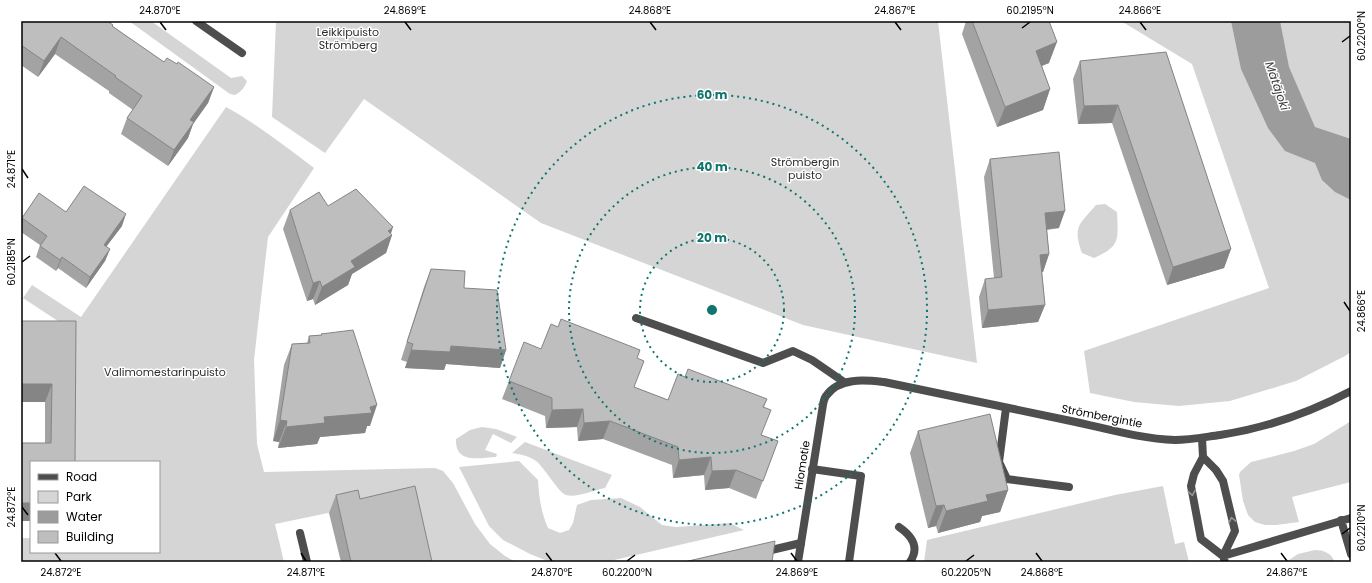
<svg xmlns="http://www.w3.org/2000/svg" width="1372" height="583" font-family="Poppins,sans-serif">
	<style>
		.green { fill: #d5d5d5 }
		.water { fill: #9c9c9c }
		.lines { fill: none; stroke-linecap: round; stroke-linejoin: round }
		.lane { stroke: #4e4e4e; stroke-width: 8 }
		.street { stroke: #4e4e4e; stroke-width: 8 }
		.wall { fill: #a3a3a3 }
		.shaded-wall { fill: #858585 }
		.building { fill: #bebebe; stroke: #858585 }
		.oneway { stroke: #959595 }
		.ticks { fill: none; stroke: #000; stroke-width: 1.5 }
		.ring { fill: none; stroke: #0f766e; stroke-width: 2; stroke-dasharray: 2 4 }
		.labels { text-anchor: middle; stroke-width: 3; stroke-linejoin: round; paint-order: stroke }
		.park-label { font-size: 11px; fill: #2c2c2c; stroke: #fff }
		.street-label { font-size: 11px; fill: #000; stroke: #fff }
		.water-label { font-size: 12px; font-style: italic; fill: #3d3d3d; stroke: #fff }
		.centre { fill: #0f766e; stroke: #fff; stroke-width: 2 }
		.ring-label { font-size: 12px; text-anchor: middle; font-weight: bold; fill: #0f766e; stroke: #fff; stroke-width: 3; stroke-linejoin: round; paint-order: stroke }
		.neatline { fill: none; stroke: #000; stroke-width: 1.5 }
		.ticks-label { font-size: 10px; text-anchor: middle; fill: #000 }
	</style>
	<rect width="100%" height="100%" fill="#fff"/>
	<path class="green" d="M 129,21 L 151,21 L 231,78 L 242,76 L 247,81 C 245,87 241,92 235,95 L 230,94 Z
		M 276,21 L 938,21 L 977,363 L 803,325 L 541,223 L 364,99 L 325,153 L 272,117 Z
		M 1121,21 L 1351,21 L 1351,352 L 1345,356 L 1296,381 L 1230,401 L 1179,406 L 1134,402 L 1090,393 L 1084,351 L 1269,288 L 1192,64 Z
		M 226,107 C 257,124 286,147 314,168 L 268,237 L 254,360 L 257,444 L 264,472 L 435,468 L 443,471 L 453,483 L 475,524 L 490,544 L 505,556 L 516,562 L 421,562 L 352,508 L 275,524 L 284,562 L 21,562 L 21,538 L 31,538 L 31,552 L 159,552 L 159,462 L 75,462 L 76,333 L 23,298 L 32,285 L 81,317 Z
		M 1105,204 L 1117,212 C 1118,240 1121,246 1094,258 L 1082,253 C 1072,226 1080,224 1096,205 Z
		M 1351,421 L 1351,482 L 1292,497 L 1299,522 L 1276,525 L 1265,525 L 1255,522 L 1248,515 L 1243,501 L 1239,475 L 1240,472 L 1251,462 L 1294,451 L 1314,444 Z
		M 482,427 L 496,429 L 517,437 L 511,443 L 493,434 L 485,450 L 497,454 L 496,457 C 479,458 455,464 456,439 L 470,430 Z
		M 525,442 L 612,475 L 605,488 C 594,490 576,498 566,495 C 559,493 544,467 536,461 C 529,456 520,454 512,453 Z
		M 519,461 L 538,480 C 539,497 541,512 548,528 L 560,533 L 569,530 L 573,523 L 577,505 L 591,500 L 621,498 L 640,507 L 662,525 L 676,527 L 730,523 L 744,530 L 610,561 L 550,562 L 530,554 L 503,540 L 489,526 L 459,467 Z
		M 1163,486 L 1175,544 L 1184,542 L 1189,562 L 924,562 L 927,540 L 1115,495 Z
		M 1315,550 C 1324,550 1331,553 1335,562 L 1286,562 L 1298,554 Z"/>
	<path class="water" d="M 1231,21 L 1280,21 L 1289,67 L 1315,127 L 1351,139 L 1351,200 L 1335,192 L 1322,180 L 1315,163 L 1285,151 L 1268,128 L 1241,69 Z"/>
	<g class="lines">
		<path class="lane" d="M 196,21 L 242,53
			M 636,318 L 763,363 L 793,351 L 812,360 L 844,382
			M 1006,408 L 999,462 L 1007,479 L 1069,487
			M 1202,438 L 1203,457 L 1194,474 L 1191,486 L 1201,539 L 1223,556
			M 1203,457 L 1216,470 L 1223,481 L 1235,531 L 1223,556 L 1225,562
			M 812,469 L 861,476 L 849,562
			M 1341,520 L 1351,554
			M 899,527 C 912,536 920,547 910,562
			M 300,533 L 307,562
			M 763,552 L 801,543
			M 1223,556 L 1351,518"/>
		<path class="street" d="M 798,562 L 822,411 C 823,406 823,400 826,396 C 839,377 865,380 884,382 C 946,395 1008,408 1071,421 C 1104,428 1141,439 1175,440 C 1190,440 1205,437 1220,435 C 1267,428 1309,413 1351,391"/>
	</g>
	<path class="wall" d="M 21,21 L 113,25 L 112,26 L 164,62 L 177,64 L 214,87 L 208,103 L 193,124 L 188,138 L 168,166 L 121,134 L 127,118 L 133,110 L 109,93 L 109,91 L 55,54 L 38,77 L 21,65 Z
		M 966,21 L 1049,21 L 1049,63 L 1042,66 L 1050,89 L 1043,110 L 997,127 L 962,34 Z
		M 1166,52 L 1231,249 L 1224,268 L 1167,285 L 1112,123 L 1078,124 L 1073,79 L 1080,61 Z
		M 990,159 L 1059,228 L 1047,230 L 1049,254 L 1043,272 L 1042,272 L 1045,305 L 1038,322 L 982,328 L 979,297 L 985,279 L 994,278 L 984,177 Z
		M 328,206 L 391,234 L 392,235 L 386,253 L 352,274 L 348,285 L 315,305 L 313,299 L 307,301 L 283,229 L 290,210 Z
		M 22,218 L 122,226 L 106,247 L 110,249 L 105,261 L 86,288 L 58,268 L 56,271 L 36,257 L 40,245 L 21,232 L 21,220 Z
		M 431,269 L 464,288 L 506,350 L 500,368 L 446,364 L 444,370 L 405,368 L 407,362 L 401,360 L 424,287 Z
		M 21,321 L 76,321 L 75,462 L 31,462 L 31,521 L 21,521 L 21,443 L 45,443 L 45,402 L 21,402 Z
		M 558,327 L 640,350 L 637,358 L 634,387 L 668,400 L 685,377 L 767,399 L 764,407 L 762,435 L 778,441 L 756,499 L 729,488 L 705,490 L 704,475 L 673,478 L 672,465 L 603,439 L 578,441 L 577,427 L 546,428 L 545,416 L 502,399 L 509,381 L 541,349 Z
		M 321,334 L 370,426 L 367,426 L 365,433 L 320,437 L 317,444 L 278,448 L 279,442 L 273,441 L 284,365 L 292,344 L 307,343 L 309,336 L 321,335 Z
		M 918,431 L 1008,490 L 1000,512 L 982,516 L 980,522 L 938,533 L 936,526 L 928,528 L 910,453 Z
		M 336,495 L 360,499 L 432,562 L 341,562 L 329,513 Z"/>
	<path class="shaded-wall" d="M 61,37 L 55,54 L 38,77 L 44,61 Z
		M 1057,42 L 1049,63 L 1028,71 L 1036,51 Z
		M 214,87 L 208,103 L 193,124 L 188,138 L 168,166 L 174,150 L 190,120 Z
		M 1050,89 L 1043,110 L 997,127 L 1005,107 Z
		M 1118,105 L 1112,123 L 1078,124 L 1084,106 Z
		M 1065,211 L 1059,228 L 1038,230 L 1045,213 Z
		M 126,214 L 122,226 L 99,256 L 104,245 Z
		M 393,227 L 390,237 L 392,235 L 386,253 L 352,274 L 348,285 L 315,305 L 322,287 L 351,261 Z
		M 110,249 L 105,261 L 86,288 L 90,277 Z
		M 1231,249 L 1224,268 L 1167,285 L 1173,267 Z
		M 1049,254 L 1043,272 L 1034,273 L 1040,255 Z
		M 62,257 L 58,268 L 56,271 L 60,260 Z
		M 320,281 L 313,299 L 307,301 L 313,283 Z
		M 1045,305 L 1038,322 L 982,328 L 988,310 Z
		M 451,346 L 506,350 L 500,368 L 446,364 L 444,370 L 405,368 L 411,350 Z
		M 21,384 L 52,384 L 45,402 L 21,402 Z
		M 377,405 L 370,426 L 367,426 L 365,433 L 320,437 L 317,444 L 278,448 L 286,427 L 324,417 Z
		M 583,409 L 577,427 L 546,428 L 552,410 Z
		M 280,420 L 287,421 L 279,442 L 273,441 Z
		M 610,421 L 603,439 L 578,441 L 584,423 Z
		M 711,457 L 704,475 L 673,478 L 679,460 Z
		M 736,470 L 729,488 L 705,490 L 712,471 Z
		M 1008,490 L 1000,512 L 982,516 L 980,522 L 938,533 L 946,511 L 986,495 Z
		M 21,503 L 31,503 L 31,521 L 21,521 Z
		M 944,505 L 936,526 L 928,528 L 936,506 Z"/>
	<path class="building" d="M 21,21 L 107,21 L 113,25 L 112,26 L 164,62 L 167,58 L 177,64 L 178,62 L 214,87 L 190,120 L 194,122 L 174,150 L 127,118 L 142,96 L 115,77 L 116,76 L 61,37 L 44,61 L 21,45 Z
		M 972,21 L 1049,21 L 1057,42 L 1036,51 L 1050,89 L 1005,107 Z
		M 1166,52 L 1231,249 L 1173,267 L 1118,105 L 1084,106 L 1080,61 Z
		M 1059,152 L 1065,211 L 1045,213 L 1049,254 L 1040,255 L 1045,305 L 988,310 L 985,279 L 1002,277 L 990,159 Z
		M 84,186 L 126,214 L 104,245 L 110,249 L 90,277 L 62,257 L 60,260 L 40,246 L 47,236 L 22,218 L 39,193 L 66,212 Z
		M 356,189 L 393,227 L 388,231 L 392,235 L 351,261 L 355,267 L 322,287 L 320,281 L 313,283 L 290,210 L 319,192 L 328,206 Z
		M 431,269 L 465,271 L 464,288 L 497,290 L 506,350 L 451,346 L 450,352 L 411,350 L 413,344 L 407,342 Z
		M 561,319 L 640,350 L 637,358 L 644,361 L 634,387 L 668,400 L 678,374 L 685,377 L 688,369 L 767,399 L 763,407 L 771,410 L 761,435 L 778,441 L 763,481 L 736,470 L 712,471 L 711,457 L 679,460 L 678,447 L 610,421 L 584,423 L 583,409 L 552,410 L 552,398 L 509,381 L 524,342 L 541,349 L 551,324 L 558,327 Z
		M 21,321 L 76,321 L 75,462 L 31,462 L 31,503 L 21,503 L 21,443 L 51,443 L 52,384 L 21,384 Z
		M 353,330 L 377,405 L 370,407 L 372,413 L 324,417 L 325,423 L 286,427 L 287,421 L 280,420 L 292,344 L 310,343 L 309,336 L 322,335 L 321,334 Z
		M 990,414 L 1008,490 L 986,495 L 988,501 L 946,511 L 944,505 L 936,506 L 918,431 Z
		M 415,486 L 432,562 L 351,562 L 336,495 L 358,490 L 360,499 Z
		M 775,541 L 772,562 L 684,562 Z"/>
	<defs><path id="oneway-chevron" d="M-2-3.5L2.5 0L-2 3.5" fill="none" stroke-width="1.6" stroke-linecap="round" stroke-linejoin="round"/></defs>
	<g class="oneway">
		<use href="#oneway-chevron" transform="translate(1192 493) rotate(80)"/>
		<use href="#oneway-chevron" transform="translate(1232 520) rotate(-103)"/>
	</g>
	<path class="ticks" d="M 160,22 L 166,30M 405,22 L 411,30M 650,22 L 656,30M 895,22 L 901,30M 1140,22 L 1146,30M 1022,28 L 1030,22M 1342,42 L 1350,36M 22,169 L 28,178M 22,262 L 30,256M 1344,302 L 1350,311M 22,507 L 28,515M 1342,534 L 1350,528M 55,553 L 61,561M 301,553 L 306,561M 546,553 L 552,561M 791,553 L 797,561M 1036,553 L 1042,561M 1281,553 L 1287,561M 627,561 L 635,555M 966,561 L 974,555"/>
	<g class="ring">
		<circle cx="712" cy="310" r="72"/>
		<circle cx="712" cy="310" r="143"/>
		<circle cx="712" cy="310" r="215"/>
	</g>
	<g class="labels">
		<g class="park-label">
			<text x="348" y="36">Leikkipuisto<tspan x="348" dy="13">Strömberg</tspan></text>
			<text x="805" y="166">Strömbergin<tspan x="805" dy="13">puisto</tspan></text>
			<text x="165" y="376">Valimomestarinpuisto</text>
		</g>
		<g class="street-label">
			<text transform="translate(1102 416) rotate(11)" y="4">Strömbergintie</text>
			<text transform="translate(802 465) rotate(-81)" y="4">Hiomotie</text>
		</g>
		<g class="water-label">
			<text transform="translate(1277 86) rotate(71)" y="4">Mätäjoki</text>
		</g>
	</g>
	<circle cx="712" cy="310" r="6" class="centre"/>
	<g class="ring-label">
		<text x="712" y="99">60 m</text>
		<text x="712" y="171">40 m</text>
		<text x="712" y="242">20 m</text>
	</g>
	<rect width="1372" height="583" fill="none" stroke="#ffffff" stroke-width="44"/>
	<rect x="30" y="461" width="130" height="92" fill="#ffffff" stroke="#999999"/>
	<rect x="38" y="474" width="20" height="6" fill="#4e4e4e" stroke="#999999"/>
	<text x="66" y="481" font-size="12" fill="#000000">Road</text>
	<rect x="38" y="491" width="20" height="12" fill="#d5d5d5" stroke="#999999"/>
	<text x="66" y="501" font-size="12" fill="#000000">Park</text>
	<rect x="38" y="511" width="20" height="12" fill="#9c9c9c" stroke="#999999"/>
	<text x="66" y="521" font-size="12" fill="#000000">Water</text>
	<rect x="38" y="531" width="20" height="12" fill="#bebebe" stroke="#999999"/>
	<text x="66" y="541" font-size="12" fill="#000000">Building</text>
	<rect x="22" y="22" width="1328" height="539" class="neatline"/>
	<g class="ticks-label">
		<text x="160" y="14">24.870°E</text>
		<text x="405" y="14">24.869°E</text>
		<text x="650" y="14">24.868°E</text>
		<text x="895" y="14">24.867°E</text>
		<text x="1030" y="14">60.2195°N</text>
		<text x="1140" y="14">24.866°E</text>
		<text transform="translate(1361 36) rotate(-90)" y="4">60.2200°N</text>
		<text transform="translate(11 169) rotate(-90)" y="4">24.871°E</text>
		<text transform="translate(11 262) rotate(-90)" y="4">60.2185°N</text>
		<text transform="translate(1361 311) rotate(-90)" y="4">24.866°E</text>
		<text transform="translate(11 507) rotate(-90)" y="4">24.872°E</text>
		<text transform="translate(1361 528) rotate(-90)" y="4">60.2210°N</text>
		<text x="61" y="576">24.872°E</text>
		<text x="306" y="576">24.871°E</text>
		<text x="552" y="576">24.870°E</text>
		<text x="627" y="576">60.2200°N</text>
		<text x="797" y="576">24.869°E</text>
		<text x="966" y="576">60.2205°N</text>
		<text x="1042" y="576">24.868°E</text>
		<text x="1287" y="576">24.867°E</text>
	</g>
</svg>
